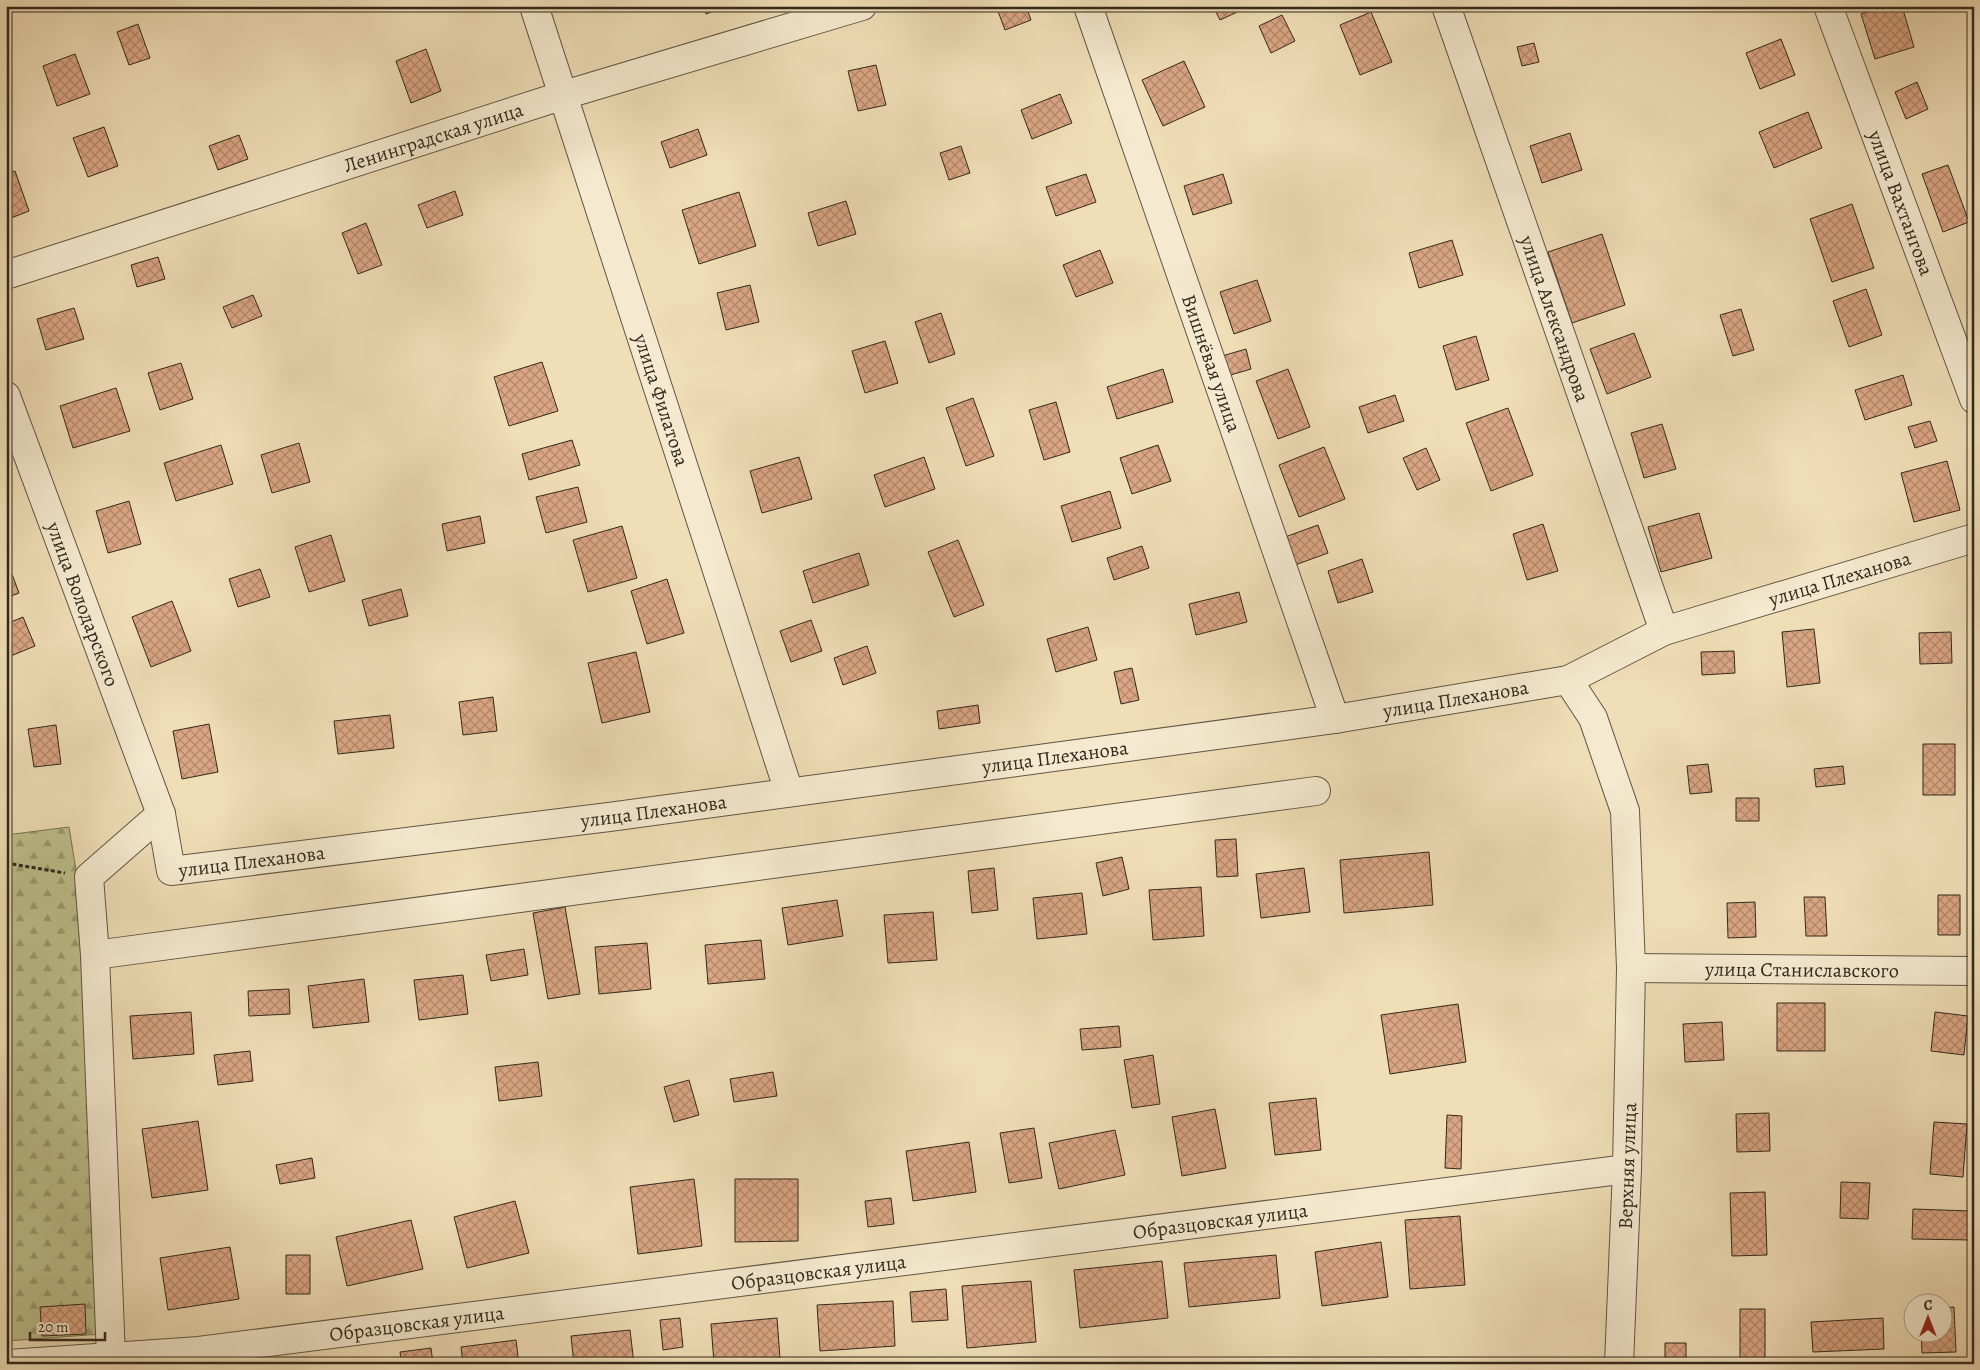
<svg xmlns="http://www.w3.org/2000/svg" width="1980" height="1370" font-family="Alegreya,serif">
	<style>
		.forest { fill: url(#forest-firs); stroke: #777456 }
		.building { fill: url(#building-cross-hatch); stroke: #31291f }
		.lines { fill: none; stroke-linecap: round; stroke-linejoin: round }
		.minor-casing { stroke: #615645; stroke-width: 30 }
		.path { stroke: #31291f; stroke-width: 3; stroke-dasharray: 4 2.5; stroke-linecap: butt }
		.minor { stroke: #f5ead0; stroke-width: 28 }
		.labels { text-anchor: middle; stroke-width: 4; stroke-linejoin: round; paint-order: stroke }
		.street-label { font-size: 20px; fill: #31291f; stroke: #f5ead0 }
	</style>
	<defs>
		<pattern id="forest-firs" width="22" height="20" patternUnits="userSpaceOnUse" patternTransform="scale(1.25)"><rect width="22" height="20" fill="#bdc08c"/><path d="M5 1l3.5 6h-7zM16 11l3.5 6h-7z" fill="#9a9c72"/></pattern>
		<pattern id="building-cross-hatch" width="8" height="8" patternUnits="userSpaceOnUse" patternTransform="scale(1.25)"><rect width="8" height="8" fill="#dba683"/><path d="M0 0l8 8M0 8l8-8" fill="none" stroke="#b2876b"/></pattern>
	</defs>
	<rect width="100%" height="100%" fill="#f0deb6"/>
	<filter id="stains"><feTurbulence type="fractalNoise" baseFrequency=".004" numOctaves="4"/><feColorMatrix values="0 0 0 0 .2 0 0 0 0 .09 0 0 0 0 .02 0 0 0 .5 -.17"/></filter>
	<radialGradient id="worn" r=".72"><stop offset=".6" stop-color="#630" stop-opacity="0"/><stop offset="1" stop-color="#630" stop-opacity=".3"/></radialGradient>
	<path class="forest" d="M 69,827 L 91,963 L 115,1333 L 6,1341 L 6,835 Z"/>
	<path class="building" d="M 704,6 L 728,6 L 706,14 Z
		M 996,6 L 1026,6 L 1031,20 L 1005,30 Z
		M 1213,6 L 1247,6 L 1248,7 L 1220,20 Z
		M 1887,6 L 1902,6 L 1914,47 L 1875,59 L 1861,14 Z
		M 1371,12 L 1392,62 L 1360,75 L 1340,25 Z
		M 1282,15 L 1295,41 L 1271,53 L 1259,26 Z
		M 138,24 L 150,58 L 129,65 L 117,32 Z
		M 1781,39 L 1795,75 L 1760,89 L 1746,53 Z
		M 1534,43 L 1539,62 L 1522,66 L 1517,47 Z
		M 426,49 L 441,91 L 411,103 L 396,61 Z
		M 75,54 L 90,94 L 57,106 L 43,66 Z
		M 1184,61 L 1205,107 L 1163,126 L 1142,80 Z
		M 876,65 L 886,105 L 858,111 L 848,71 Z
		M 1917,82 L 1928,109 L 1906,119 L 1895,92 Z
		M 1060,94 L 1072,123 L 1032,139 L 1021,110 Z
		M 1808,112 L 1822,148 L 1774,168 L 1759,132 Z
		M 104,127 L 118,166 L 88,177 L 73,138 Z
		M 698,129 L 707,155 L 670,168 L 661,142 Z
		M 1570,133 L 1582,170 L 1542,183 L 1530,146 Z
		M 239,135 L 248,159 L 218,170 L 209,146 Z
		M 961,146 L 970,173 L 949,180 L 940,153 Z
		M 1948,165 L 1969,222 L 1943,232 L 1922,174 Z
		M 15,171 L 29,211 L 6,220 L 6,174 Z
		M 1086,174 L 1096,202 L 1056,216 L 1046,187 Z
		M 1223,174 L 1232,203 L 1193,215 L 1184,186 Z
		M 455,191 L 463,215 L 427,228 L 418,205 Z
		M 739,192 L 756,246 L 699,264 L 682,210 Z
		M 846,201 L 856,234 L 818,246 L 808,213 Z
		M 1852,204 L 1874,268 L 1832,282 L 1810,219 Z
		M 366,223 L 382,265 L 358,274 L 342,233 Z
		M 1602,234 L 1625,305 L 1572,323 L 1548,252 Z
		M 1452,240 L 1463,275 L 1419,288 L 1409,253 Z
		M 1100,250 L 1113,283 L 1076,297 L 1063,265 Z
		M 158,257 L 165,279 L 137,287 L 131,265 Z
		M 1257,280 L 1271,321 L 1234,334 L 1220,292 Z
		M 750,285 L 759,322 L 726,330 L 717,293 Z
		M 1866,289 L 1882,335 L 1849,347 L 1833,301 Z
		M 253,295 L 262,316 L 232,328 L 223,307 Z
		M 74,308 L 84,339 L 46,350 L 37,319 Z
		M 1741,309 L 1754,350 L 1733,356 L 1720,315 Z
		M 941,313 L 955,354 L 929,363 L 915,322 Z
		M 1634,333 L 1651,377 L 1607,394 L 1590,349 Z
		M 1476,336 L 1489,380 L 1456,390 L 1443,346 Z
		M 885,341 L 898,383 L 865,393 L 852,351 Z
		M 1246,349 L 1251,369 L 1227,376 L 1222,356 Z
		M 542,362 L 558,411 L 509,426 L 494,377 Z
		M 181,363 L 193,399 L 160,410 L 148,373 Z
		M 1163,369 L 1173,402 L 1117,419 L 1107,387 Z
		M 1288,369 L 1310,427 L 1278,439 L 1256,381 Z
		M 1903,375 L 1912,405 L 1865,420 L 1855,390 Z
		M 116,388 L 130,431 L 73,448 L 60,406 Z
		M 1395,395 L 1404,421 L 1368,433 L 1359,407 Z
		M 973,398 L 994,456 L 966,466 L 946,408 Z
		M 1056,402 L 1070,452 L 1044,460 L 1029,410 Z
		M 1508,408 L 1533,475 L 1491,491 L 1466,423 Z
		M 1930,421 L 1937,441 L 1915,448 L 1908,427 Z
		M 1662,424 L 1676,469 L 1644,478 L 1631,433 Z
		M 572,440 L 580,465 L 529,480 L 522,454 Z
		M 299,443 L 310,482 L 272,493 L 261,455 Z
		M 221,445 L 233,484 L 176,501 L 164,463 Z
		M 1158,445 L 1171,481 L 1132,494 L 1120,458 Z
		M 1324,447 L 1345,499 L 1299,517 L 1279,465 Z
		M 1426,448 L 1440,480 L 1417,490 L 1403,458 Z
		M 799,457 L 812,499 L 762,513 L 750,471 Z
		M 924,457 L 935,489 L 885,507 L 874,475 Z
		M 1947,461 L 1960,510 L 1914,522 L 1901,473 Z
		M 578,487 L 587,522 L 546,533 L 536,497 Z
		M 1110,491 L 1121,528 L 1072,542 L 1061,506 Z
		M 129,501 L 141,544 L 108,553 L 96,511 Z
		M 1699,513 L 1712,558 L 1661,572 L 1648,527 Z
		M 480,516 L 485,543 L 447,551 L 442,524 Z
		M 1543,524 L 1558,571 L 1527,580 L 1513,534 Z
		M 1318,525 L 1328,553 L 1295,565 L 1285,537 Z
		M 622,526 L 637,578 L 588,592 L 573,540 Z
		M 331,535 L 345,581 L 309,592 L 295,547 Z
		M 958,540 L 984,605 L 954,617 L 928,552 Z
		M 1142,546 L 1149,568 L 1114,580 L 1107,558 Z
		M 859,553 L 869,585 L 813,603 L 803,571 Z
		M 6,558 L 19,593 L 6,598 Z
		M 1362,559 L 1373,592 L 1338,603 L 1328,571 Z
		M 260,569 L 270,597 L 238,607 L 229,579 Z
		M 667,579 L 684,633 L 647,644 L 631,591 Z
		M 401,589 L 408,616 L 369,626 L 362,600 Z
		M 1239,592 L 1247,622 L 1196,635 L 1189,604 Z
		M 172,601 L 191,651 L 151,667 L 132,617 Z
		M 23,617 L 35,646 L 6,658 L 6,624 Z
		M 811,620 L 822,651 L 791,662 L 780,631 Z
		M 1088,627 L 1097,660 L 1056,672 L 1047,639 Z
		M 1814,629 L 1820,683 L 1787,687 L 1782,632 Z
		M 1951,632 L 1952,663 L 1920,664 L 1919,633 Z
		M 867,646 L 876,673 L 843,685 L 834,658 Z
		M 1734,651 L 1735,673 L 1702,675 L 1701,652 Z
		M 636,652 L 650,712 L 602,723 L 588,663 Z
		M 1132,668 L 1139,700 L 1121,704 L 1114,672 Z
		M 493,697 L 497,731 L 463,735 L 459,702 Z
		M 978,705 L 980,723 L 939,729 L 937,711 Z
		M 390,715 L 394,748 L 338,754 L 334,721 Z
		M 209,724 L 218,772 L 182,779 L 173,731 Z
		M 56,725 L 61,764 L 34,767 L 28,729 Z
		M 1923,744 L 1955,744 L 1955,795 L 1923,795 Z
		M 1708,764 L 1712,792 L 1690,794 L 1687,766 Z
		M 1843,766 L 1845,784 L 1816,787 L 1814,769 Z
		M 1736,798 L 1759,798 L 1759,821 L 1736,821 Z
		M 1236,839 L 1238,876 L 1217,877 L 1215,840 Z
		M 1429,852 L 1433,905 L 1344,913 L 1340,860 Z
		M 1122,857 L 1129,889 L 1103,896 L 1096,863 Z
		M 994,868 L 998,910 L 972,913 L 968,871 Z
		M 1304,868 L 1310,912 L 1261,918 L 1256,874 Z
		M 1201,887 L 1204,936 L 1153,940 L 1149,890 Z
		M 1082,893 L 1087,934 L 1037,939 L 1033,898 Z
		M 1938,895 L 1960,895 L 1960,935 L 1938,935 Z
		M 1804,897 L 1825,897 L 1827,936 L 1806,936 Z
		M 837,900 L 843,936 L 788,945 L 782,908 Z
		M 1755,902 L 1756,937 L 1728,938 L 1727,903 Z
		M 565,907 L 580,994 L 548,999 L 533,913 Z
		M 933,912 L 937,960 L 888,963 L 884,915 Z
		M 761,940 L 765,979 L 708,984 L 705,945 Z
		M 647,943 L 651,989 L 599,994 L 595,947 Z
		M 524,949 L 528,975 L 491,981 L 486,955 Z
		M 463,975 L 468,1014 L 419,1020 L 414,980 Z
		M 364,979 L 369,1022 L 313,1028 L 308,986 Z
		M 289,989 L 290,1014 L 249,1016 L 248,991 Z
		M 1777,1003 L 1825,1003 L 1825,1051 L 1777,1051 Z
		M 1458,1004 L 1466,1062 L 1390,1074 L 1381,1015 Z
		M 191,1012 L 194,1054 L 133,1059 L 130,1016 Z
		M 1935,1012 L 1968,1016 L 1964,1055 L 1931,1051 Z
		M 1722,1022 L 1724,1060 L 1685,1062 L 1683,1024 Z
		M 1119,1026 L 1121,1047 L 1082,1050 L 1080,1029 Z
		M 250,1051 L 253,1081 L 218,1085 L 214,1055 Z
		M 1153,1055 L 1160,1104 L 1132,1108 L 1124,1060 Z
		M 538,1062 L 542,1096 L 499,1101 L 495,1067 Z
		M 773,1072 L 777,1096 L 734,1102 L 730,1079 Z
		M 689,1080 L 699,1115 L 674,1122 L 664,1087 Z
		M 1316,1098 L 1321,1150 L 1275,1155 L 1269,1103 Z
		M 1215,1109 L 1226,1168 L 1182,1176 L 1172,1117 Z
		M 1769,1113 L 1770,1151 L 1737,1152 L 1736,1114 Z
		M 1447,1115 L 1462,1116 L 1461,1169 L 1445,1168 Z
		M 198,1121 L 208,1190 L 152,1198 L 142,1129 Z
		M 1934,1122 L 1967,1124 L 1963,1177 L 1930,1174 Z
		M 1034,1128 L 1042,1178 L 1009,1183 L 1000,1133 Z
		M 1115,1130 L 1125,1175 L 1059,1189 L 1049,1143 Z
		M 969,1142 L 976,1192 L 913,1201 L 906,1151 Z
		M 312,1158 L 315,1178 L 280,1184 L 276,1165 Z
		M 694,1179 L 702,1246 L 638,1254 L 630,1187 Z
		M 735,1179 L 798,1179 L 798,1241 L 735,1242 Z
		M 1841,1182 L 1870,1183 L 1868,1219 L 1840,1218 Z
		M 1765,1192 L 1767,1255 L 1732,1256 L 1730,1193 Z
		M 891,1198 L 894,1224 L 868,1227 L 865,1201 Z
		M 515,1201 L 529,1253 L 467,1268 L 454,1217 Z
		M 1913,1209 L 1971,1211 L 1971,1240 L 1912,1239 Z
		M 1460,1216 L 1465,1285 L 1410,1289 L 1405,1220 Z
		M 411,1220 L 423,1269 L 347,1286 L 336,1237 Z
		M 1381,1242 L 1388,1297 L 1322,1306 L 1315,1252 Z
		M 230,1247 L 239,1299 L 168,1310 L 160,1258 Z
		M 286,1255 L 310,1255 L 310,1294 L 286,1294 Z
		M 1276,1255 L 1280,1298 L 1189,1307 L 1184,1263 Z
		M 1162,1261 L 1168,1318 L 1080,1328 L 1074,1270 Z
		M 1031,1281 L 1036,1342 L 967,1348 L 962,1286 Z
		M 946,1289 L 948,1320 L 912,1322 L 910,1292 Z
		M 893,1301 L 895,1346 L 820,1351 L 817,1305 Z
		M 85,1304 L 86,1334 L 42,1336 L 40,1307 Z
		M 1954,1307 L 1956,1352 L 1922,1353 L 1921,1332 L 1942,1332 L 1942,1308 Z
		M 1740,1309 L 1765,1309 L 1765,1362 L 1740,1362 Z
		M 680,1318 L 683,1347 L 663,1350 L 660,1320 Z
		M 777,1318 L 780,1358 L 714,1363 L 711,1324 Z
		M 1883,1318 L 1884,1349 L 1813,1352 L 1811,1322 Z
		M 630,1330 L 634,1364 L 574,1364 L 571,1336 Z
		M 516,1340 L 519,1364 L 463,1364 L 461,1347 Z
		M 1665,1343 L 1686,1343 L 1686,1364 L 1665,1364 Z
		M 431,1348 L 433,1364 L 402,1364 L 400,1352 Z
		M 933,1358 L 933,1364 L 900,1364 L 899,1360 Z"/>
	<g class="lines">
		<defs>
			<g id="minor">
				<path id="s1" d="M 534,6 L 789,792"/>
				<path id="s2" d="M 1088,6 L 1335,719"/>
				<path id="s3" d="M 1446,6 L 1664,631"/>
				<path id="s4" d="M 1828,6 L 1974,399"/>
				<path id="s5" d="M 6,275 L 564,95 L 862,6"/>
				<path id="s6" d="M 6,396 L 161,814 L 171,871 L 609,817 L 1335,719 L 1568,680 L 1664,631 L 1974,538"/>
				<path d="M 1568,680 L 1593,718 L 1625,811 L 1631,968 L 1627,1169 L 1619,1364"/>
				<path d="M 95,955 L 1316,791"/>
				<path id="s7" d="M 1631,968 L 1974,971"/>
				<path d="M 111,1357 L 95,955 L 89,877 L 161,814"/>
				<path id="s8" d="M 8,1364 L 199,1351 L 1627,1169"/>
			</g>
		</defs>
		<use href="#minor" class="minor-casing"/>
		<path class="path" d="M 6,863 L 65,873"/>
		<use href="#minor" class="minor"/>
	</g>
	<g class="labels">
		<g class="street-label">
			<text dy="7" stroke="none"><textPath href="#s5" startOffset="449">Ленинградская улица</textPath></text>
			<text dy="7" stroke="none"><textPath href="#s4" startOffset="210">улица Вахтангова</textPath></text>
			<text dy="7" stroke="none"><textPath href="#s3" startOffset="331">улица Александрова</textPath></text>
			<text dy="7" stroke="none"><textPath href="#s2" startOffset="378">Вишнёвая улица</textPath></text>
			<text dy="7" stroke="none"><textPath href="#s1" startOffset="414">улица Филатова</textPath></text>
			<text dy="7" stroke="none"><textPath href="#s6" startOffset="2205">улица Плеханова</textPath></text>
			<text dy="7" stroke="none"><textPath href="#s6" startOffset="222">улица Володарского</textPath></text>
			<text dy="7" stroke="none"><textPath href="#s6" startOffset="1800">улица Плеханова</textPath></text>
			<text dy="7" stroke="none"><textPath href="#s6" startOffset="1395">улица Плеханова</textPath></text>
			<text dy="7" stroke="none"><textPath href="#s6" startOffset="990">улица Плеханова</textPath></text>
			<text dy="7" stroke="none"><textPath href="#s6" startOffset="585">улица Плеханова</textPath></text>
			<text dy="7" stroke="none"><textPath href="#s7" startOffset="171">улица Станиславского</textPath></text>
			<text transform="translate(1627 1166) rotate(-88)" y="7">Верхняя улица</text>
			<text dy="7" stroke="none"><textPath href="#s8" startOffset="1221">Образцовская улица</textPath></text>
			<text dy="7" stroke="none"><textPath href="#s8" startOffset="816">Образцовская улица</textPath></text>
			<text dy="7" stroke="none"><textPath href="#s8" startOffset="411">Образцовская улица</textPath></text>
		</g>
	</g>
	<rect width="1980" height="1370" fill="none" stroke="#f0deb6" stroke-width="25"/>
	<rect x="8" y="8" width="1965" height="1355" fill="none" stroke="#31291f" stroke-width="2.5"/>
	<rect x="12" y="12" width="1955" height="1345" fill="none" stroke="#31291f"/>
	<g transform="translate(1928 1318)"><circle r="24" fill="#f5ead0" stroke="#a79d89"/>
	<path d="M0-4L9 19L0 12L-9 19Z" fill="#8f2418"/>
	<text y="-8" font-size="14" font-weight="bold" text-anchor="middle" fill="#31291f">С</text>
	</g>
	<path d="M30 1332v8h75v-8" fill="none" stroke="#31291f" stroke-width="2.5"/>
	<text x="38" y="1332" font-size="15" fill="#31291f" stroke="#f5ead0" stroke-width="4" paint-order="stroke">20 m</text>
	<rect width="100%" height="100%" filter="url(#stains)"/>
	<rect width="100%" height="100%" fill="url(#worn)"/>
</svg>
